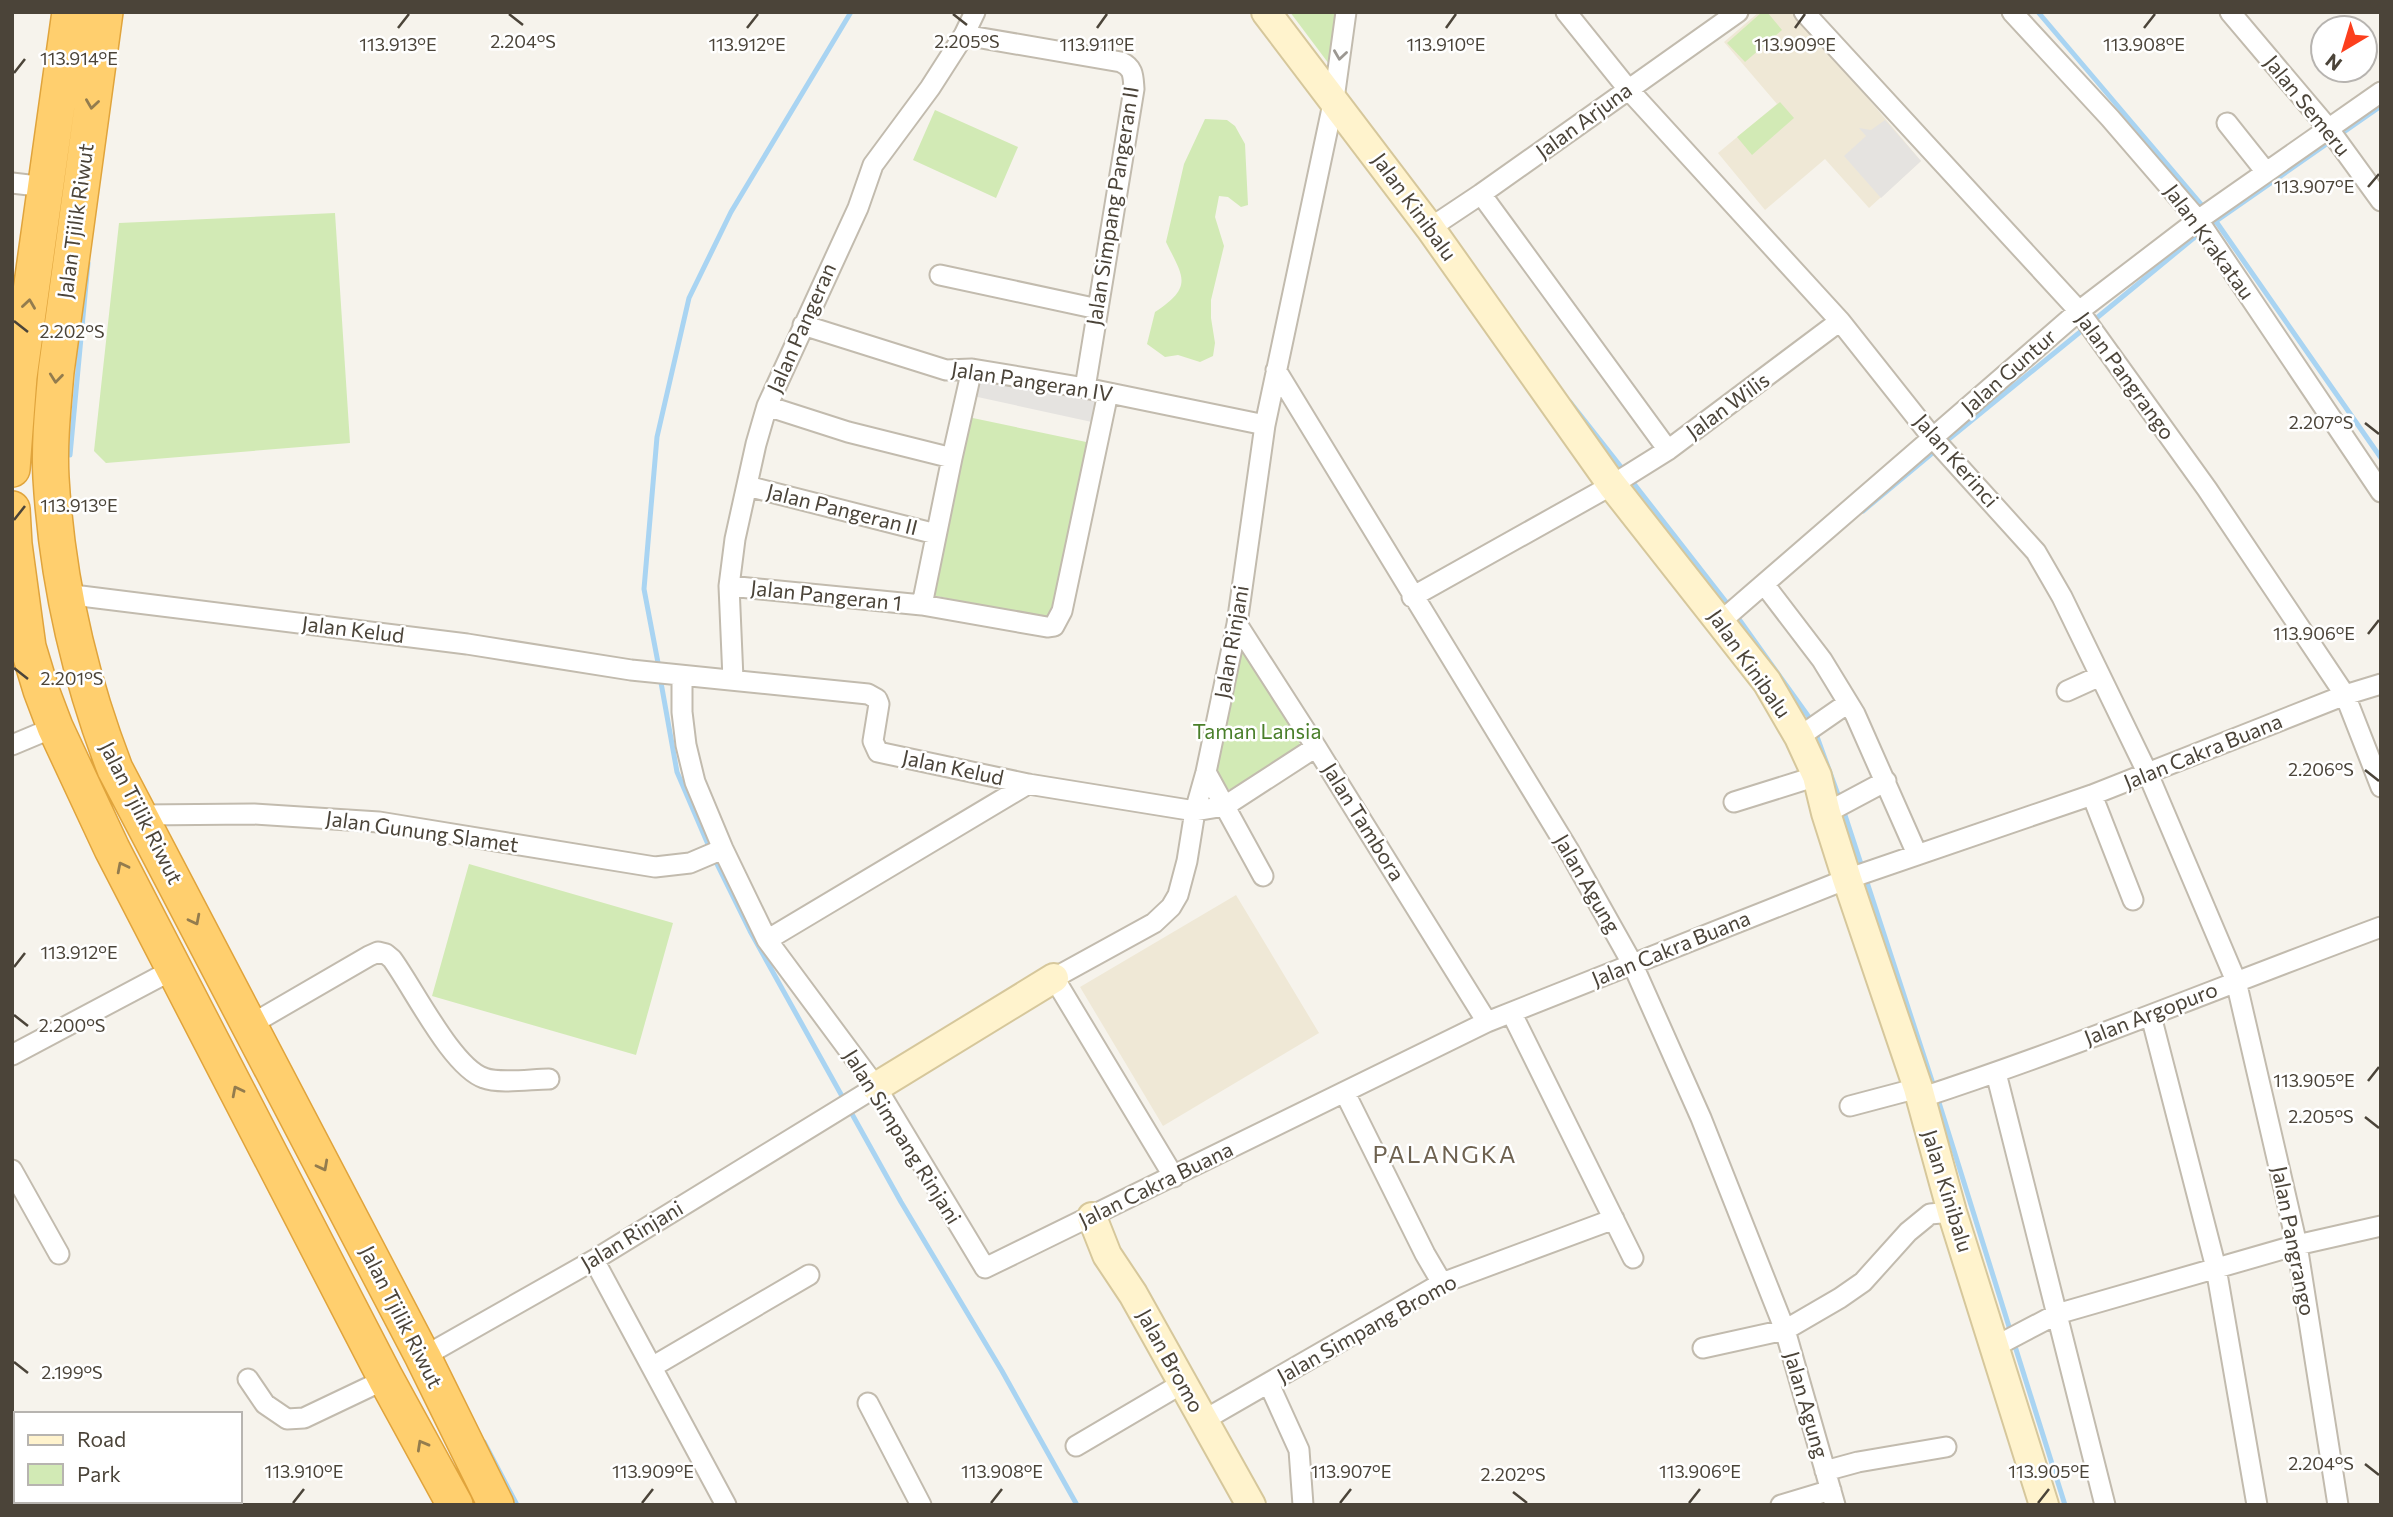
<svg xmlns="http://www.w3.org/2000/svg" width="2393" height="1517" font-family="Commissioner,sans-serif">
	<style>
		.education { fill: #efe8d6 }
		.green { fill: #d2eab5 }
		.parking { fill: #e5e3e0 }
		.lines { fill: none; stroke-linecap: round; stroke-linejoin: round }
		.stream { stroke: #a9d4f2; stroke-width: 5 }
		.street-casing { stroke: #c2bbae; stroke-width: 23 }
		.secondary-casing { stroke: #d6c79b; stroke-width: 32 }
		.highway-casing { stroke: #e0a43c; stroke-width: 38 }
		.street { stroke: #fff; stroke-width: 19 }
		.secondary { stroke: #fff3cd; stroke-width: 28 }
		.highway { stroke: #ffcf6e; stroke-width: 35 }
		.oneway { stroke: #9c9892 }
		.oneway2 { stroke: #937c4e }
		.ticks { fill: none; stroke: #4b4439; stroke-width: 2.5 }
		.labels { text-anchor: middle; stroke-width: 5; stroke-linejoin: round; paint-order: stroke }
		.street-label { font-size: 21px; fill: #4b4439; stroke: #fff }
		.park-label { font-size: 21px; fill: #4a7f2a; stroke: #fff }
		.quarter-label { font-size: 24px; letter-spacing: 2px; fill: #6e6250; stroke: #fff }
		.ticks-label { font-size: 18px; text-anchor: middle; fill: #4b4439; stroke: #fff; stroke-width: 5; stroke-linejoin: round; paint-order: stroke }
	</style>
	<rect width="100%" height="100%" fill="#f6f3ec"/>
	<path class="education" d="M 1759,12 L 1795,12 L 1921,161 L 1869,208 L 1825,159 L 1765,210 L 1718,153 L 1777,104 L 1724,42 Z
		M 1236,895 L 1319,1033 L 1163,1126 L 1080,987 Z"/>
	<path class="green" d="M 1290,12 L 1336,12 L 1329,64 Z
		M 1762,12 L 1767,12 L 1782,30 L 1745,62 L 1727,43 Z
		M 1780,102 L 1794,118 L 1752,155 L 1737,137 Z
		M 935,110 L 1018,147 L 996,198 L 913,160 Z
		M 1205,119 L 1227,120 L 1235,126 L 1245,144 L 1248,205 L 1241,207 L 1228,197 L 1219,196 L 1215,217 L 1224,246 L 1211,300 L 1211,318 L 1215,343 L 1213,356 L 1200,362 L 1178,355 L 1165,357 L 1147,344 L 1155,312 C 1194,286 1183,277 1166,242 L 1184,164 Z
		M 335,213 L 350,443 L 106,463 L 94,451 L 119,223 Z
		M 968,417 L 1091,443 L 1055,621 L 932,595 Z
		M 1241,651 L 1249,653 L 1302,737 L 1299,745 L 1293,751 L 1231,789 L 1226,789 L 1215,774 Z
		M 469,864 L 673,923 L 636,1055 L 432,996 Z"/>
	<path class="parking" d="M 1885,120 L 1921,161 L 1881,198 L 1844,156 L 1866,136 L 1859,128 L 1871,130 Z
		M 972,369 L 1108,393 L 1101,424 L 973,396 Z"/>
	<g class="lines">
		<path class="stream" d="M 2038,12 L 2206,210
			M 2215,220 L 2381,458
			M 2209,226 L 2381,106
			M 2093,321 L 2201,232
			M 1570,402 L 1625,472
			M 1944,443 L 2085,328
			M 70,455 L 88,263
			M 1631,480 L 1730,607
			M 1863,511 L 1936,450
			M 1736,615 L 1811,720 L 1840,800
			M 659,668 L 644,589 L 657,437 L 689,298 L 731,212 L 851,12
			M 660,677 L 677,772 L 710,849
			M 1843,809 L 1936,1093 L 2011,1333
			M 714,858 L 750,931 L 901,1202 L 1002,1371 L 1077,1505
			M 2014,1343 L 2065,1505
			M 484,1442 L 517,1505"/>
		<defs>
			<path id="street" d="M 1566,12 L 1628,89 L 1840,321 L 1932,437 L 2036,552 L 2062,597 L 2148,774 L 2236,981 L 2297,1245 L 2338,1505
				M 1804,12 L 2079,311 L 2207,489 L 2345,695 L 2381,787
				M 2012,12 L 2110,118 L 2198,220 L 2381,492
				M 2230,12 L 2328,128 L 2381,201
				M 964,35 L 1121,62 C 1134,68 1133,76 1134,89 L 1085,388
				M 2227,123 L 2266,172
				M 12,183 L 46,187
				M 1481,194 L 1668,450
				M 1430,228 L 1481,194 L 1738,12
				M 940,275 L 1098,309
				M 803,325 L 946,370 L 972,369 L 1085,388 L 1265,425
				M 1276,370 L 1568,849 L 1632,963 L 1701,1118 L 1785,1330 L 1835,1505
				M 767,406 L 848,432 L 952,458
				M 747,486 L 936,534
				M 1764,584 L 1822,660 L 1855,714 L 1917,854
				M 729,586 L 922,605 L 1047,627 L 1054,626 L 1062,611 L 1108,393
				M 65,594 L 467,644 L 631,670 L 868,694 L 877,699 L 879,704 L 873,741 L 878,752 L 1028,784 L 1195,811 L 1225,806 L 1316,747
				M 1412,597 L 1612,485 L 1668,450 L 1840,321
				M 922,605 L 952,458 L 972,369
				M 1720,622 L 2079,311 L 2198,220 L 2381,92
				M 1237,624 L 1316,747 L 1487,1022
				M 682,676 L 682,712 L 686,745 L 695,782 L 723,849 L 767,940 L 876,1087 L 985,1268 L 1487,1022 L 1847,879 L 2092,795 L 2345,695 L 2381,684
				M 733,679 L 729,586 L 735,539 L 756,444 L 767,406 L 858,208 L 873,165 L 930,88 L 964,35 L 975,12
				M 2067,691 L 2100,676
				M 1799,737 L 1848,703
				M 12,745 L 55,727
				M 1206,772 L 1263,876
				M 2092,795 L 2133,900
				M 1734,802 L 1817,776
				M 1826,813 L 1886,781
				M 140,815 L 254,814 L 379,822 L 655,867 L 690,863 L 723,849
				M 767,940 L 1028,784
				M 1512,1014 L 1633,1258
				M 2151,1016 L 2216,1268 L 2257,1505
				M 250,1025 L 369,956 L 378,952 L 386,954 L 392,959 C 414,989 452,1067 484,1078 C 499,1084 532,1079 549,1079
				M 12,1055 L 174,969
				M 1996,1073 L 2105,1505
				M 1345,1093 L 1425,1254 L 1442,1283
				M 1920,1098 C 2076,1047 2227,984 2381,927
				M 1850,1106 L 1918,1088
				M 12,1170 L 59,1254
				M 1174,1177 L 1054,978 L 1154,923 L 1171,907 L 1178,895 L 1187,861 L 1195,811 L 1206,772 L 1237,624 L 1265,425 L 1334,99 L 1346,12
				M 594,1260 L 726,1505
				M 1996,1346 L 2057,1314 L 2297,1245 L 2381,1226
				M 1703,1348 L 1785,1330 L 1840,1298 L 1863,1282 L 1908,1232 L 1930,1214 L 1952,1212
				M 423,1357 L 594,1260 L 876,1087
				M 652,1367 L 809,1275
				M 248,1379 L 265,1404 L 287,1419 L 304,1418 L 386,1379
				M 1269,1384 L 1299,1450 L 1303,1505
				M 868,1403 L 921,1505
				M 1204,1420 L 1442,1283 L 1614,1219
				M 1076,1446 L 1183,1383
				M 1825,1471 L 1858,1462 L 1946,1447
				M 1781,1505 L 1831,1490"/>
			<path id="secondary" d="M 1266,12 L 1430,228 L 1612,485 L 1767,682 L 1799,737 L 1817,776 L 1826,813 L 1847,879 L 1918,1088 L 1952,1212 L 2044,1505
				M 876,1087 L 1054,978
				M 1092,1217 L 1107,1255 L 1133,1294 L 1251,1505"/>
			<path id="highway" d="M 105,12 L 56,372 C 53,407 49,443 51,478 C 57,578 79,676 115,769 L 423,1357 L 496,1505
				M 12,469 L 19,377 L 70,12
				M 12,509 L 14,544 L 28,647 L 41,690 L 55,727 L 112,849 L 386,1379 L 455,1505"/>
		</defs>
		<use href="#street" class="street-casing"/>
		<use href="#secondary" class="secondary-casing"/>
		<use href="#highway" class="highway-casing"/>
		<use href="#street" class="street"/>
		<use href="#secondary" class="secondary"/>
		<use href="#highway" class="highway"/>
	</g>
	<defs><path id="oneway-chevron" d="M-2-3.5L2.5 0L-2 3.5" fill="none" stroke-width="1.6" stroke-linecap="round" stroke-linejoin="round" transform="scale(1.75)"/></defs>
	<use class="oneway" href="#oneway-chevron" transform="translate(1340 55) rotate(98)"/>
	<g class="oneway2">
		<use href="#oneway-chevron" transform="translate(92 104) rotate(98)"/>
		<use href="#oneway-chevron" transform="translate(29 304) rotate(-82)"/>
		<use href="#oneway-chevron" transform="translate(56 378) rotate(96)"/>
		<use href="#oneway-chevron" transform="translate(122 867) rotate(-117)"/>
		<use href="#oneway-chevron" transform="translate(195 920) rotate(63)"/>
		<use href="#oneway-chevron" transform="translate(237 1091) rotate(-117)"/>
		<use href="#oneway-chevron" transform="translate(323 1166) rotate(62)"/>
		<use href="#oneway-chevron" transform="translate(422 1445) rotate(-119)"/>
	</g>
	<path class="ticks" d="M 509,14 L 523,25M 953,14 L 967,25M 398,28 L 409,14M 747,28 L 758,14M 1097,28 L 1107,14M 1446,28 L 1456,14M 1795,28 L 1805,14M 2144,28 L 2155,14M 14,73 L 25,59M 2368,187 L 2379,174M 14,321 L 28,332M 2365,423 L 2379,434M 14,520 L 25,506M 2368,634 L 2379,620M 14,668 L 28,679M 2365,770 L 2379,781M 14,967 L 25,953M 14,1015 L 28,1026M 2368,1081 L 2379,1067M 2365,1117 L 2379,1128M 14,1362 L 28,1373M 2365,1464 L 2379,1475M 1513,1492 L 1527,1503M 293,1503 L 304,1489M 642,1503 L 653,1489M 991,1503 L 1002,1489M 1340,1503 L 1351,1489M 1689,1503 L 1700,1489M 2038,1503 L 2049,1489"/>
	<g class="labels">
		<g class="street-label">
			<text transform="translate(2307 106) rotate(51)" y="7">Jalan Semeru</text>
			<text transform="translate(1584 121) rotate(-36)" y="7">Jalan Arjuna</text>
			<text transform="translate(1113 206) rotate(-81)" y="7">Jalan Simpang Pangeran II</text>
			<text transform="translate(1414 207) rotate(54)" y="7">Jalan Kinibalu</text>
			<text transform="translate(76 221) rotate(-82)" y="7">Jalan Tjilik Riwut</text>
			<text transform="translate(2209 242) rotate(54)" y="7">Jalan Krakatau</text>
			<text transform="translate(802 328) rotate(-66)" y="7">Jalan Pangeran</text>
			<text transform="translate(2009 372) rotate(-41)" y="7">Jalan Guntur</text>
			<text transform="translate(2125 376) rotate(54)" y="7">Jalan Pangrango</text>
			<text transform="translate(1032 382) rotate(9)" y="7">Jalan Pangeran IV</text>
			<text transform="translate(1728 406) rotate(-36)" y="7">Jalan Wilis</text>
			<text transform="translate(1956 461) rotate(49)" y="7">Jalan Kerinci</text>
			<text transform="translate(842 510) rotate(14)" y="7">Jalan Pangeran II</text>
			<text transform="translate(826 596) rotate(6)" y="7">Jalan Pangeran 1</text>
			<text transform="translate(353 630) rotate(7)" y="7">Jalan Kelud</text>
			<text transform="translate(1232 642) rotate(-80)" y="7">Jalan Rinjani</text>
			<text transform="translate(1749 664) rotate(55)" y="7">Jalan Kinibalu</text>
			<text transform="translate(2203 752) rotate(-22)" y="7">Jalan Cakra Buana</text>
			<text transform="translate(953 768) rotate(12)" y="7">Jalan Kelud</text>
			<text transform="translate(141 813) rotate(63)" y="7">Jalan Tjilik Riwut</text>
			<text transform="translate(1363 822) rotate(58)" y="7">Jalan Tambora</text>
			<text transform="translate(422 832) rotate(8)" y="7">Jalan Gunung Slamet</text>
			<text transform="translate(1587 884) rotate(60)" y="7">Jalan Agung</text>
			<text transform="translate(1671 949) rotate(-22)" y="7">Jalan Cakra Buana</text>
			<text transform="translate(2151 1014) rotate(-21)" y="7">Jalan Argopuro</text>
			<text transform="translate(902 1137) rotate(58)" y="7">Jalan Simpang Rinjani</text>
			<text transform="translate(1156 1185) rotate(-26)" y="7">Jalan Cakra Buana</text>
			<text transform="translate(1947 1191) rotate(73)" y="7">Jalan Kinibalu</text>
			<text transform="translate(632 1236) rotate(-31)" y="7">Jalan Rinjani</text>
			<text transform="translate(2293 1241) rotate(79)" y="7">Jalan Pangrango</text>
			<text transform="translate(401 1317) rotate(63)" y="7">Jalan Tjilik Riwut</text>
			<text transform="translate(1367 1329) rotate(-29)" y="7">Jalan Simpang Bromo</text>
			<text transform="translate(1170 1361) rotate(61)" y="7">Jalan Bromo</text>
			<text transform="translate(1806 1405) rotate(74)" y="7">Jalan Agung</text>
		</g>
		<g class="park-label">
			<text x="1257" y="739">Taman Lansia</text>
		</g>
		<g class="quarter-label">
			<text x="1445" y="1163">PALANGKA</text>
		</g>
	</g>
	<g class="ticks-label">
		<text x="523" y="48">2.204°S</text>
		<text x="967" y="48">2.205°S</text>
		<text x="398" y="51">113.913°E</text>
		<text x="747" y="51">113.912°E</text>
		<text x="1097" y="51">113.911°E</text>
		<text x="1446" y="51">113.910°E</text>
		<text x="1795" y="51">113.909°E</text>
		<text x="2144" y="51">113.908°E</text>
		<text x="79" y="65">113.914°E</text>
		<text x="2314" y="193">113.907°E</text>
		<text x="72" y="338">2.202°S</text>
		<text x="2321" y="429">2.207°S</text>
		<text x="79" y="512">113.913°E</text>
		<text x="2314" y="640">113.906°E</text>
		<text x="72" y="685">2.201°S</text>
		<text x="2321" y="776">2.206°S</text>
		<text x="79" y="959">113.912°E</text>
		<text x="72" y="1032">2.200°S</text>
		<text x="2314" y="1087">113.905°E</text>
		<text x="2321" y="1123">2.205°S</text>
		<text x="72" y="1379">2.199°S</text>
		<text x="2321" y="1470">2.204°S</text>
		<text x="304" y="1478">113.910°E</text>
		<text x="653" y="1478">113.909°E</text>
		<text x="1002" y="1478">113.908°E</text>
		<text x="1351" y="1478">113.907°E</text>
		<text x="1700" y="1478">113.906°E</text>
		<text x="2049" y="1478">113.905°E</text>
		<text x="1513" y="1481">2.202°S</text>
	</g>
	<rect width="2393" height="1517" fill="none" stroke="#4b4439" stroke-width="28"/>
	<rect x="14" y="1412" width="228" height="91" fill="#ffffff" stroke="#b7b4b0" stroke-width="2"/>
	<rect x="28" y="1435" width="35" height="10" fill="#fff3cd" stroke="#b7b4b0" stroke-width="2"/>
	<text x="77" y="1447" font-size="21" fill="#4b4439">Road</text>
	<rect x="28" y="1464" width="35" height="21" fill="#d2eab5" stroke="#b7b4b0" stroke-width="2"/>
	<text x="77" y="1482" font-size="21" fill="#4b4439">Park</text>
	<g transform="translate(2344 49) rotate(218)"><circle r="33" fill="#ffffff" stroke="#b7b4b0" stroke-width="2"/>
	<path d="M0-5L12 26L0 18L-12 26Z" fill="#fc3f1d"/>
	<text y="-10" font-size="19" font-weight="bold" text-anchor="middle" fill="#4b4439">N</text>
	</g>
</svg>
